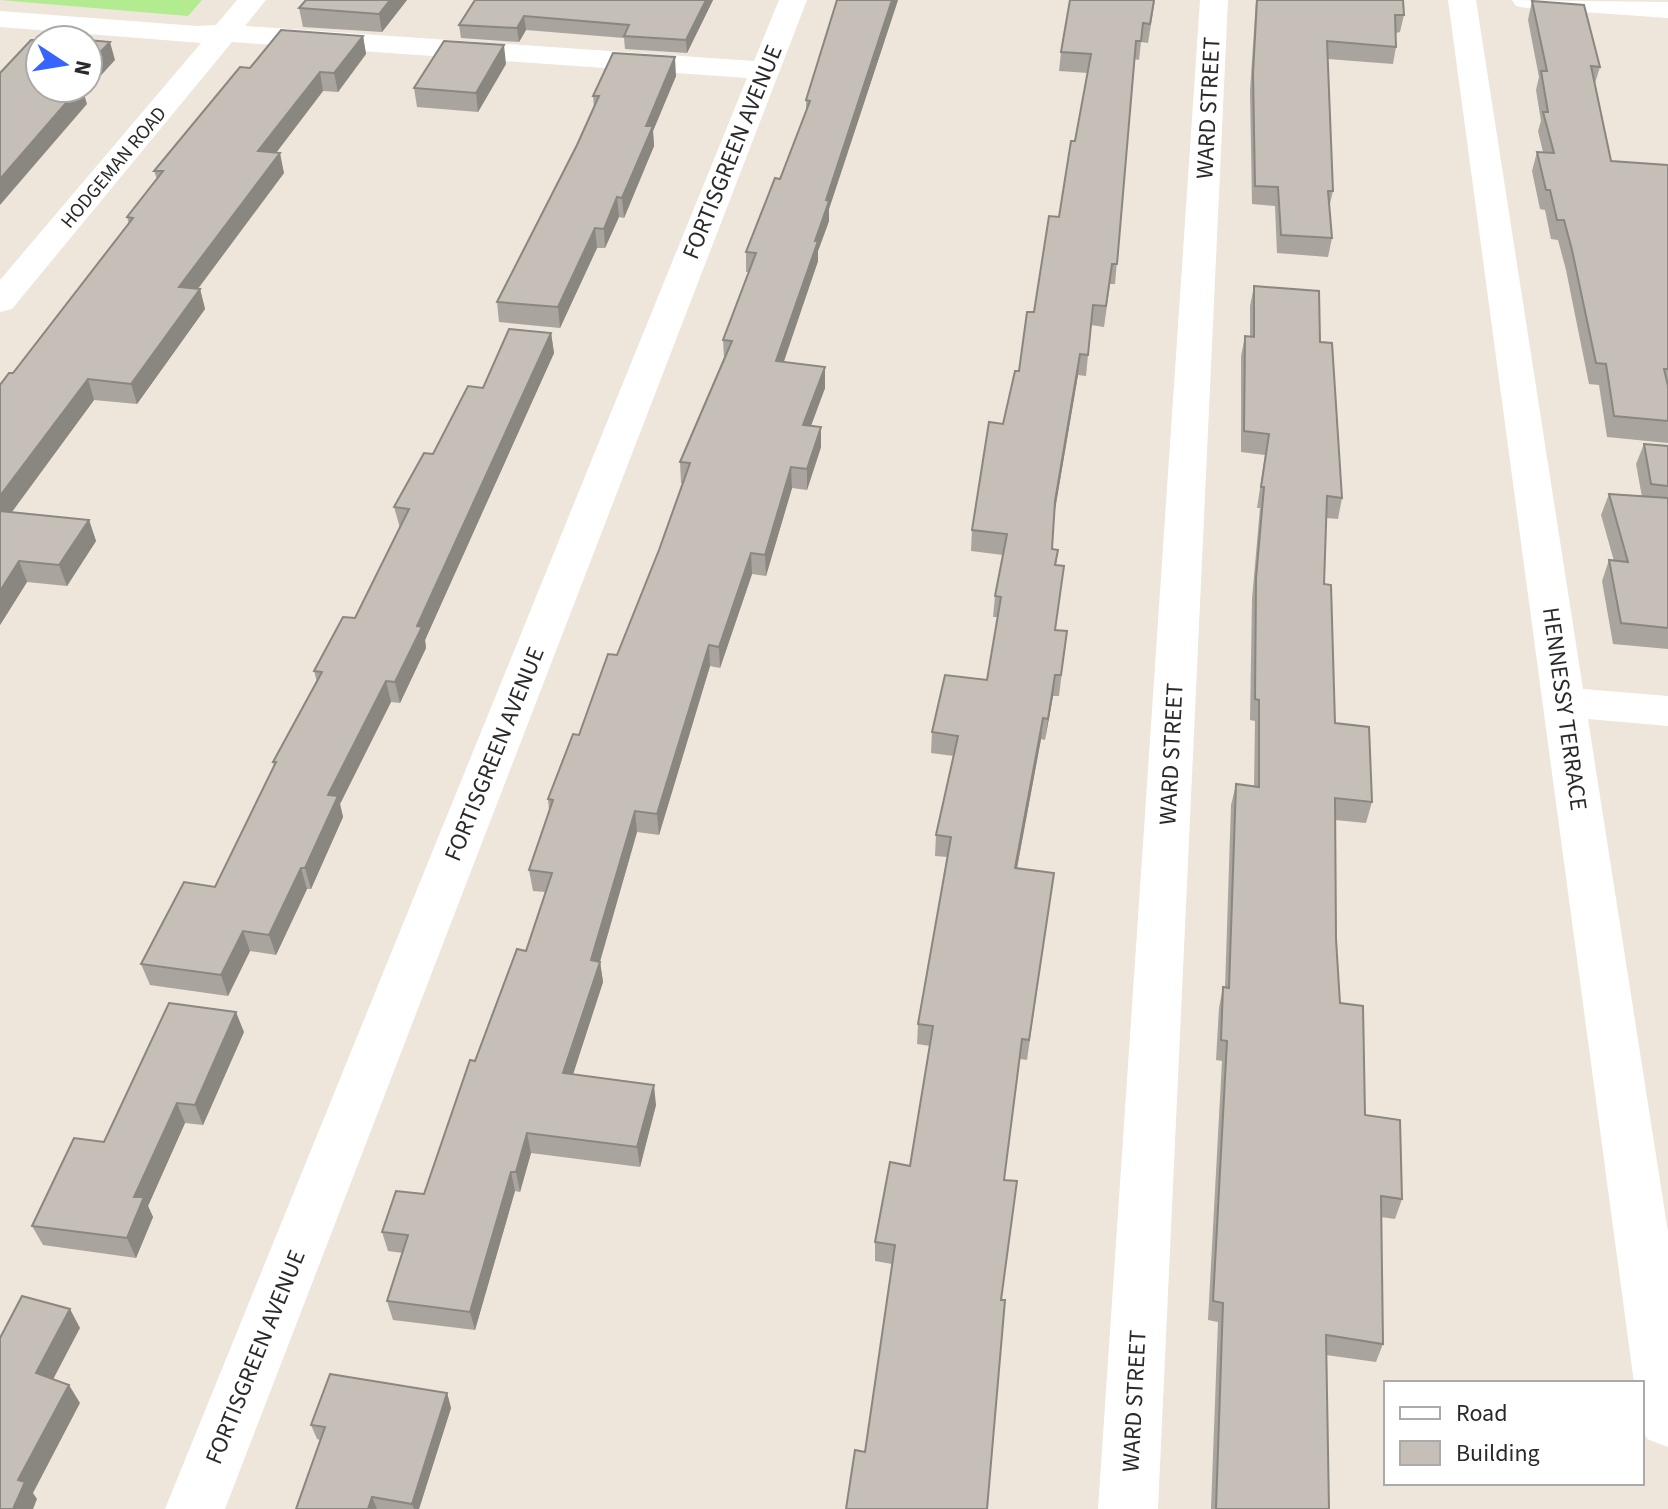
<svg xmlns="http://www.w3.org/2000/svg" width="1668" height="1509" font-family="'Source Sans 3',sans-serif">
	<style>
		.green { fill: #b3eb91 }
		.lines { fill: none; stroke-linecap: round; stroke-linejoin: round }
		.street { fill: #fff; fill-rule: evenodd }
		.wall { fill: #a9a49d }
		.shaded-wall { fill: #8a8680 }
		.building { fill: #c5bfb7; stroke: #8a8680; stroke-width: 2 }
		.labels { text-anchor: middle; stroke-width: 7; stroke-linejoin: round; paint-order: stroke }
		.far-street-label { font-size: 20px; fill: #2a2a2a; stroke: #fff }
		.street-label { font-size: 24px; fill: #2a2a2a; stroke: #fff }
	</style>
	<rect width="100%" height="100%" fill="#eee5db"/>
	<path class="green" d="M 0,0 L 202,0 L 188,16 Z"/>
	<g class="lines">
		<path class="street" d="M 237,0 L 266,0 L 245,26 L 754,61 L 779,0 L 807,0 L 225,1509 L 165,1509 L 747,78 L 232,42 L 12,309 L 0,312 L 0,280 L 201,43 L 0,27 L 0,11 L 197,26 L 216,25 Z
			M 1200,0 L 1228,0 L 1158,1509 L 1098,1509 Z
			M 1448,0 L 1476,0 L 1583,689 L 1668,696 L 1668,726 L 1588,719 L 1668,1232 L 1668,1447 L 1647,1439 L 1642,1426 L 1642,1383 L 1634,1383 Z
			M 1512,0 L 1668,2 L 1668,18 L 1526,8 L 1516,6 Z"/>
	</g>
	<path class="wall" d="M 306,0 L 407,0 L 382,32 L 303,27 L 299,8 Z
		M 475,0 L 713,0 L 687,53 L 625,49 L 624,38 L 526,30 L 519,42 L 461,38 L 459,25 Z
		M 837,0 L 898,0 L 829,209 L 829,221 L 818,251 L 818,261 L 783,362 L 825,367 L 825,388 L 811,425 L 821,427 L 821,447 L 807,490 L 792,488 L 766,576 L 752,574 L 720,668 L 710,666 L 659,835 L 637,832 L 600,962 L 603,982 L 573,1074 L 656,1105 L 640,1167 L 531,1153 L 520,1192 L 515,1191 L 475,1330 L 393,1320 L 387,1301 L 403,1253 L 388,1251 L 382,1232 L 424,1194 L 475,1061 L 526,951 L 545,892 L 533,891 L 529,870 L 549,810 L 548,799 L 617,655 L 659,550 L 683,483 L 681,483 L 680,462 L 724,358 L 723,340 L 749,272 L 746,272 L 746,252 L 780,179 L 806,110 L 806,100 Z
		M 1155,0 L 1148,43 L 1141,42 L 1139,60 L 1134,59 L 1115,284 L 1110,284 L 1104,327 L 1091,325 L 1086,376 L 1078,375 L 1054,514 L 1052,549 L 1058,550 L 1056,565 L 1061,587 L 1055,630 L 1067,631 L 1059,696 L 1053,696 L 1045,740 L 1041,739 L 1017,868 L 1051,894 L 1027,1060 L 1020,1059 L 865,1452 L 892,1264 L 875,1261 L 875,1242 L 910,1166 L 930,1046 L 917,1044 L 918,1024 L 947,857 L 935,856 L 936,835 L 954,756 L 931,753 L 932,732 L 987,680 L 998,617 L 993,617 L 995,596 L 1003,555 L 971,551 L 972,530 L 1019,371 L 1059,217 L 1088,73 L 1059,71 L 1061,52 Z
		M 1256,0 L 1403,0 L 1404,15 L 1400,32 L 1396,33 L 1396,47 L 1393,64 L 1328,59 L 1333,191 L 1329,208 L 1332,238 L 1328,257 L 1277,253 L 1275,206 L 1252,204 L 1250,91 Z
		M 1532,1 L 1600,67 L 1595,83 L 1611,161 L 1668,165 L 1668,443 L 1607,437 L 1599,385 L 1589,384 L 1566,270 L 1558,240 L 1551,239 L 1545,210 L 1540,209 L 1532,171 L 1537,152 L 1543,152 L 1538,131 L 1541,121 L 1536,90 L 1539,77 L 1528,20 Z
		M 363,36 L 366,54 L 338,92 L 323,91 L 276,153 L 284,173 L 198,289 L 200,289 L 205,309 L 137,404 L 94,400 L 12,512 L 89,520 L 96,541 L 67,586 L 27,582 L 0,625 L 13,373 L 129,224 L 127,217 L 157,179 L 154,171 L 250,68 Z
		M 506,64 L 478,112 L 417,107 L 414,88 Z
		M 676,76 L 653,131 L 654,146 L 624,218 L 619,217 L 605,248 L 597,248 L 560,328 L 499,322 L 497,302 L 577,145 L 594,108 L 593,96 Z
		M 1254,286 L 1320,342 L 1342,498 L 1338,519 L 1326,518 L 1324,584 L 1335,723 L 1372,802 L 1366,823 L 1335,820 L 1336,939 L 1340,1003 L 1365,1115 L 1402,1199 L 1395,1219 L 1381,1217 L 1383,1344 L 1376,1362 L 1326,1355 L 1329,1509 L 1211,1509 L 1218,1322 L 1208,1320 L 1222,1061 L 1216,1060 L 1219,1008 L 1223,987 L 1225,988 L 1231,805 L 1236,784 L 1254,787 L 1255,721 L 1250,720 L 1252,599 L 1260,508 L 1257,508 L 1265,455 L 1241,452 L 1241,356 L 1245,336 L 1250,336 L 1250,306 Z
		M 551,333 L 554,353 L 425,640 L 426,648 L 400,703 L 391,702 L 340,804 L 343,817 L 311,889 L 307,889 L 276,955 L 250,951 L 228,996 L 150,985 L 141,964 L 215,887 L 274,767 L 273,762 L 317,682 L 314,671 L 355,618 L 400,528 L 394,507 L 483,388 Z
		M 1644,444 L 1668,446 L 1668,649 L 1613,644 L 1602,581 L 1609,560 L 1614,561 L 1601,515 L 1609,494 L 1642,497 L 1636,464 Z
		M 244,1032 L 203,1125 L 185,1123 L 148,1206 L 153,1217 L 136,1258 L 43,1245 L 32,1226 L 104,1142 Z
		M 447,1393 L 451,1408 L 419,1509 L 296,1509 L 320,1440 L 317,1439 L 311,1425 Z"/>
	<path class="shaded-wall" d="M 390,0 L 407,0 L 382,32 L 379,14 Z
		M 706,0 L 713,0 L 687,53 L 686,40 Z
		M 892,0 L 898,0 L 829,209 L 829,221 L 818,251 L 818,261 L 777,382 L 776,361 L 815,241 L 826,200 Z
		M 524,16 L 526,30 L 519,42 L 517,28 Z
		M 363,36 L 366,54 L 338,92 L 334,73 Z
		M 110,42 L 115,60 L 84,94 L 87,104 L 0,205 L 0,179 L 71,88 L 88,88 L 88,65 Z
		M 504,45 L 506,64 L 478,112 L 476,93 Z
		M 675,57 L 676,76 L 653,131 L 654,146 L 624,218 L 622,198 L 646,126 Z
		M 320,72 L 323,91 L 263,170 L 258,151 Z
		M 280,153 L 284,173 L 184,307 L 179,287 Z
		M 617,197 L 619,217 L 605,248 L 604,229 Z
		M 595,228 L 597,248 L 560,328 L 558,307 Z
		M 200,289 L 205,309 L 137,404 L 131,384 Z
		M 551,333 L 554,353 L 425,640 L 426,648 L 400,703 L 395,682 L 417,626 Z
		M 1080,354 L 1078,375 L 1053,522 L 1055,501 Z
		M 825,367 L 825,388 L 804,445 L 803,425 Z
		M 88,379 L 94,400 L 0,528 L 0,496 Z
		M 821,427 L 821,447 L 807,490 L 807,469 Z
		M 791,467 L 792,488 L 766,576 L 765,555 Z
		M 89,520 L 96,541 L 67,586 L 59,565 Z
		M 751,553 L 752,574 L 720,668 L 719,647 Z
		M 19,561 L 27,582 L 0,625 L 0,591 Z
		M 709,645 L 710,666 L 659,835 L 657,814 Z
		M 1055,675 L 1053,696 L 1045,740 L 1048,719 Z
		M 386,681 L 391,702 L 340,804 L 343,817 L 311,889 L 305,868 L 328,795 Z
		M 1043,718 L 1041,739 L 1013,889 L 1015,868 Z
		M 635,811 L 637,832 L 598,968 L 600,962 L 603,982 L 567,1093 L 563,1073 L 591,960 Z
		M 301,868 L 307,889 L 276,955 L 269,935 Z
		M 243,931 L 250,951 L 228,996 L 221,975 Z
		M 236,1012 L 244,1032 L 203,1125 L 195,1105 Z
		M 654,1085 L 656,1105 L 640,1167 L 637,1147 Z
		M 177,1103 L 185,1123 L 148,1206 L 153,1217 L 136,1258 L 127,1238 L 134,1197 Z
		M 527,1133 L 531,1153 L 520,1192 L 516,1172 Z
		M 511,1172 L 515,1191 L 475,1330 L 470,1312 Z
		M 70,1309 L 80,1328 L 47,1391 L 36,1373 Z
		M 69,1385 L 80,1403 L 33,1493 L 37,1499 L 33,1509 L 13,1509 L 18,1480 Z
		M 447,1393 L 451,1408 L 419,1509 L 414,1509 L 412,1504 Z
		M 372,1497 L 377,1509 L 368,1509 Z"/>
	<path class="building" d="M 306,0 L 390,0 L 379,14 L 299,8 Z
		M 475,0 L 706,0 L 686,40 L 624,36 L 629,25 L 524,16 L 517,28 L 459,25 Z
		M 837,0 L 892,0 L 826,200 L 829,201 L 815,241 L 818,241 L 776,361 L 825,367 L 803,425 L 821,427 L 807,469 L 791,467 L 765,555 L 751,553 L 719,647 L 709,645 L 657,814 L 635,811 L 591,960 L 600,962 L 563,1073 L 654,1085 L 637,1147 L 527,1133 L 516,1172 L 511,1172 L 470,1312 L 387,1301 L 408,1235 L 382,1232 L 396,1191 L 424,1194 L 470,1060 L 475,1061 L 517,949 L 526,951 L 552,873 L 529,870 L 553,800 L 548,799 L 573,734 L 579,735 L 608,654 L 617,655 L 659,550 L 690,463 L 680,462 L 732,341 L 723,340 L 756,253 L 746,252 L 775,178 L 780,179 L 810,101 L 806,100 Z
		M 1070,0 L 1154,0 L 1150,24 L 1143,23 L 1141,41 L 1136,41 L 1117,264 L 1112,264 L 1106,306 L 1093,305 L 1088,355 L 1080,354 L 1055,501 L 1052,549 L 1058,550 L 1055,565 L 1064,566 L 1055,630 L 1067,631 L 1061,675 L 1055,675 L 1048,719 L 1043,718 L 1015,868 L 1054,873 L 1029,1040 L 1022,1039 L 1004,1180 L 1017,1181 L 1001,1300 L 1005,1300 L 987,1509 L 846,1509 L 855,1450 L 865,1452 L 895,1245 L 875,1242 L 890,1162 L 910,1166 L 933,1026 L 918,1024 L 951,837 L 936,835 L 958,736 L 932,732 L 945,675 L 987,680 L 1001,597 L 995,596 L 1007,534 L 972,530 L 989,422 L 1003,424 L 1015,371 L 1019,371 L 1027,312 L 1034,312 L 1049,216 L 1059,217 L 1071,141 L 1075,141 L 1091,54 L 1061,52 Z
		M 1257,0 L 1403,0 L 1404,15 L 1395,15 L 1396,47 L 1327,41 L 1333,191 L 1328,191 L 1332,238 L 1281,235 L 1278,187 L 1255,186 L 1253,73 Z
		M 1532,1 L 1584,5 L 1600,67 L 1591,66 L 1611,161 L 1668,165 L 1668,369 L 1664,369 L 1668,386 L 1668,421 L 1614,416 L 1606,364 L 1596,363 L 1572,250 L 1564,220 L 1557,220 L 1550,190 L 1546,190 L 1537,152 L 1554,153 L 1543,112 L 1548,112 L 1541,71 L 1547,71 Z
		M 281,30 L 363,36 L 334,73 L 320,72 L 258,151 L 280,153 L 179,287 L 200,289 L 131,384 L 88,379 L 0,496 L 0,385 L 9,373 L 13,373 L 133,218 L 127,217 L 163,171 L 154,171 L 240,67 L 250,68 Z
		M 44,36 L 110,42 L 88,65 L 88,40 L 40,40 L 40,88 L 79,88 L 0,179 L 0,73 L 31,40 L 39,40 Z
		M 444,41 L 504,45 L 476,93 L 414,88 Z
		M 613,53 L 675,57 L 646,126 L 653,126 L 622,198 L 617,197 L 604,229 L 595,228 L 558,307 L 497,302 L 577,145 L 599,96 L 593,96 Z
		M 1254,286 L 1319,291 L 1320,342 L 1332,343 L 1342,498 L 1327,496 L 1324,584 L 1331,585 L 1335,723 L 1369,727 L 1372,802 L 1335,798 L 1336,939 L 1340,1003 L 1363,1006 L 1365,1115 L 1400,1120 L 1402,1199 L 1381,1196 L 1383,1344 L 1326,1335 L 1329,1509 L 1216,1509 L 1223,1303 L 1213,1301 L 1227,1041 L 1221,1040 L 1223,987 L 1229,988 L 1236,784 L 1259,787 L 1259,700 L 1255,699 L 1256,578 L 1264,487 L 1261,487 L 1269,434 L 1244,431 L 1245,336 L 1254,337 Z
		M 509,329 L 551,333 L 417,626 L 422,627 L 395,682 L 386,681 L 328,795 L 338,796 L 305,868 L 301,868 L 269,935 L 243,931 L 221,975 L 141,964 L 184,882 L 215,887 L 276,762 L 273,762 L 322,672 L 314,671 L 343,617 L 355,618 L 409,509 L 394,507 L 424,453 L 433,454 L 468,386 L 483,388 Z
		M 1644,444 L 1668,446 L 1668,486 L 1651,484 Z
		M 1609,494 L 1668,498 L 1668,628 L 1621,623 L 1609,560 L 1628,562 Z
		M 0,511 L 89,520 L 59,565 L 19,561 L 0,591 Z
		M 169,1003 L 236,1012 L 195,1105 L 177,1103 L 134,1197 L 144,1197 L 127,1238 L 32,1226 L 74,1138 L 104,1142 Z
		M 22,1296 L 70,1309 L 36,1373 L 69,1385 L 18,1480 L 25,1482 L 13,1509 L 0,1509 L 0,1338 Z
		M 330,1374 L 447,1393 L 412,1504 L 372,1497 L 368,1509 L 296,1509 L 325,1427 L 311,1425 Z"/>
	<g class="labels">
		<g class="far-street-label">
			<text transform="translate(113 167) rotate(-50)" y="7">HODGEMAN ROAD</text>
		</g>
		<g class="street-label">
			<text transform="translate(1208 108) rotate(-87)" y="8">WARD STREET</text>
			<text transform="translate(732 152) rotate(-68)" y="8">FORTISGREEN AVENUE</text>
			<text transform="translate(1565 709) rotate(82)" y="8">HENNESSY TERRACE</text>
			<text transform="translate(494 754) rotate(-68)" y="8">FORTISGREEN AVENUE</text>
			<text transform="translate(1171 754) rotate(-87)" y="8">WARD STREET</text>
			<text transform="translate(255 1357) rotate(-68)" y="8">FORTISGREEN AVENUE</text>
			<text transform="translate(1134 1401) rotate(-87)" y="8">WARD STREET</text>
		</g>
	</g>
	<rect x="1384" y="1381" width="260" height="104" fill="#ffffff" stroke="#aaaaaa" stroke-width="2"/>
	<rect x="1400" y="1407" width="40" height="12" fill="#ffffff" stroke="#aaaaaa" stroke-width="2"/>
	<text x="1456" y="1421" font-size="24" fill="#2a2a2a">Road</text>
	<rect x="1400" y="1441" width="40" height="24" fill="#c5bfb7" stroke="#aaaaaa" stroke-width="2"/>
	<text x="1456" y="1461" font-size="24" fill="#2a2a2a">Building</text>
	<g transform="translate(64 64) rotate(102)"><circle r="38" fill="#ffffff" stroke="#aaaaaa" stroke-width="2"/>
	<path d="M0-6L14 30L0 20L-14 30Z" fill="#3763ff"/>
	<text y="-12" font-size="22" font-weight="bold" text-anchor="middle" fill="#2a2a2a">N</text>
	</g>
</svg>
